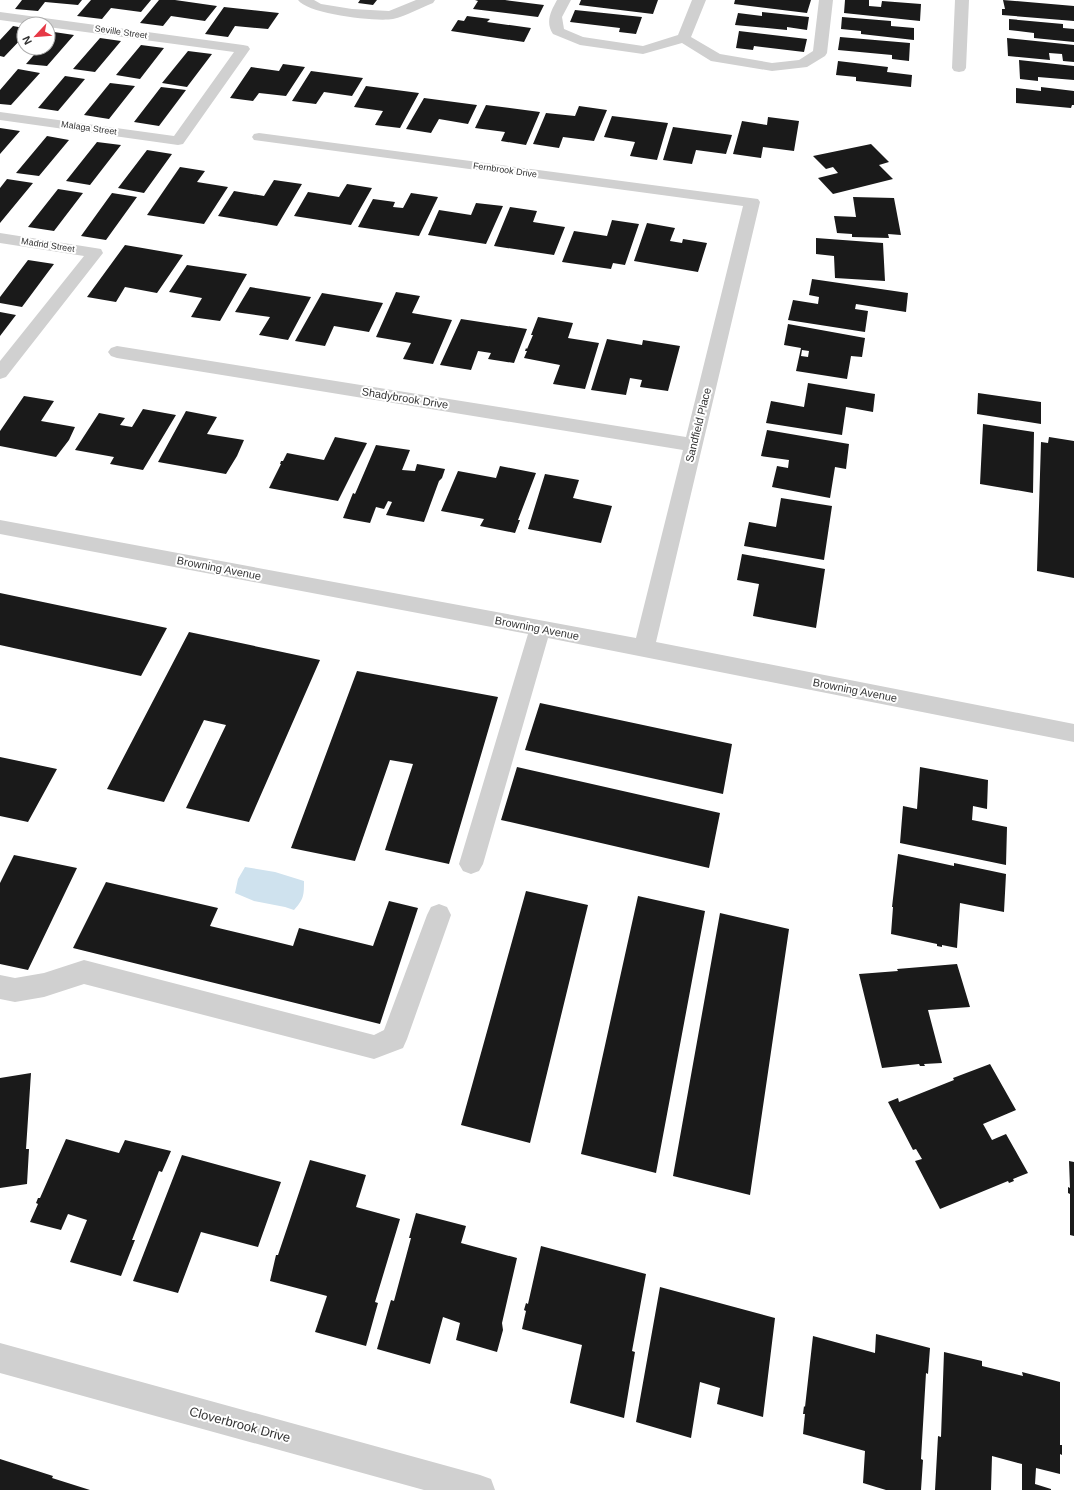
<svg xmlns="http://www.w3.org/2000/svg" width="1074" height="1490" font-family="Arial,sans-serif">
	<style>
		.water { fill: #cfe2ee }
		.building { fill: #1a1a1a; fill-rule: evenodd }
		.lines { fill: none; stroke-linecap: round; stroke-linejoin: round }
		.minor { fill: #d0d0d0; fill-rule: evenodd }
		.labels { text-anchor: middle; stroke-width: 4; stroke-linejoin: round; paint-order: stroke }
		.far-street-label { font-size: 9px; fill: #333; stroke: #fff }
		.street-label { font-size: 11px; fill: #333; stroke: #fff }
		.near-street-label { font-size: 13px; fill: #333; stroke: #fff }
	</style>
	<rect width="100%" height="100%" fill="#fff"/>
	<path class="water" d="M 245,867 L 275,872 L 304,881 C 304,895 304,899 294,910 L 285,907 L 254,901 L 235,893 L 238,879 Z"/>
	<path class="building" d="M 22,0 L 82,0 L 78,5 L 45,2 L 38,11 L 15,9 Z
		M 91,0 L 151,0 L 141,12 L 111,8 L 102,19 L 77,16 Z
		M 159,0 L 175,0 L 217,6 L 205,21 L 171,16 L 163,26 L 140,23 Z
		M 360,0 L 377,0 L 373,5 L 358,3 Z
		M 475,0 L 505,0 L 544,5 L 538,17 L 473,9 L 478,1 Z
		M 581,0 L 658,0 L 653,14 L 579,5 Z
		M 735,0 L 811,0 L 807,13 L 734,4 Z
		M 845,0 L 869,0 L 869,6 L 881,7 L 882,1 L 921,4 L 920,21 L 844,13 Z
		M 1003,0 L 1074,6 L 1074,21 L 1002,15 L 1002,9 L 1005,9 Z
		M 224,7 L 279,13 L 268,29 L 235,26 L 228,37 L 205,34 Z
		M 575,10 L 642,17 L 636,34 L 619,32 L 620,28 L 570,22 Z
		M 762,12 L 809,17 L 807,30 L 787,27 L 787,30 L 735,25 L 738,13 L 762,16 Z
		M 467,16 L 490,19 L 487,22 L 531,28 L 524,42 L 451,31 L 458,20 L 464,21 Z
		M 842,17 L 891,21 L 891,26 L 914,28 L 914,40 L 861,34 L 861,31 L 841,29 Z
		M 1009,19 L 1063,24 L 1063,28 L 1074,29 L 1074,42 L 1034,38 L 1034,33 L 1009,30 Z
		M 13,26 L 24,28 L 24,36 L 4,57 L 0,56 L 0,40 Z
		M 739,31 L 807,39 L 804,52 L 754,46 L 753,50 L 736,48 Z
		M 54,32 L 74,35 L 47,66 L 26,64 L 40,48 L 48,48 L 48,39 Z
		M 840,37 L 910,43 L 909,61 L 892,59 L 892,55 L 838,50 Z
		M 100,38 L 121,41 L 95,72 L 73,69 Z
		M 1007,38 L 1074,45 L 1074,62 L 1063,61 L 1062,54 L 1049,53 L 1050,60 L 1008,56 Z
		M 141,45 L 164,48 L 140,79 L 116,75 Z
		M 188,51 L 212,54 L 187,87 L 162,83 Z
		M 1019,60 L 1074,66 L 1074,80 L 1038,77 L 1038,81 L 1020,79 Z
		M 838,61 L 888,67 L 887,72 L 912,75 L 911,87 L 856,81 L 856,77 L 836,75 Z
		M 283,64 L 305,67 L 286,96 L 259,93 L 253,101 L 230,98 L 251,67 L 279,71 Z
		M 18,69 L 40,73 L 11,105 L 0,104 L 0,90 Z
		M 311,71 L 363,78 L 352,96 L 324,92 L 316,104 L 292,101 Z
		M 65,76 L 85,79 L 58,111 L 38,108 Z
		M 110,83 L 135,86 L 109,119 L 84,115 Z
		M 366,86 L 419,93 L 400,128 L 375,125 L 383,111 L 354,107 Z
		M 161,87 L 186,90 L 159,126 L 134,122 Z
		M 1041,87 L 1074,91 L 1074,105 L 1072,105 L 1071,108 L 1016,103 L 1016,88 L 1041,91 Z
		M 424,98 L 477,105 L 468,124 L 439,119 L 431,133 L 406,129 Z
		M 486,105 L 540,112 L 526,145 L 501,141 L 505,132 L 475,128 Z
		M 579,106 L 607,110 L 594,141 L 563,137 L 559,148 L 533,144 L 546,113 L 575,116 Z
		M 612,116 L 668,123 L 657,160 L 630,156 L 635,142 L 604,137 Z
		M 768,117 L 799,121 L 794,151 L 763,147 L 761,158 L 733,154 L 742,121 L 767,125 Z
		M 673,127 L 732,135 L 726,154 L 696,150 L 692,164 L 663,160 Z
		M 0,128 L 20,131 L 0,154 Z
		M 47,136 L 69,140 L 39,176 L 16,173 Z
		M 97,142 L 121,145 L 90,185 L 66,181 Z
		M 871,144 L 889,162 L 879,165 L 893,179 L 833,194 L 818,178 L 838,173 L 833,167 L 826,169 L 813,156 Z
		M 147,150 L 172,154 L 144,193 L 118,188 Z
		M 180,167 L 205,171 L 197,182 L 228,187 L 204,224 L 147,215 Z
		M 7,179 L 33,183 L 0,223 L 0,188 Z
		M 274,180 L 302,184 L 277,226 L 218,216 L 234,191 L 264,196 Z
		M 347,184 L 372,188 L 351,225 L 294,216 L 308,192 L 339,197 Z
		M 58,189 L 83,193 L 54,231 L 28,227 Z
		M 112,193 L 137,197 L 106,240 L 81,236 Z
		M 411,193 L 438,197 L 419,236 L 358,227 L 373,199 L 395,202 L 393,207 L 403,208 Z
		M 853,197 L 894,198 L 901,235 L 888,234 L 889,238 L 852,237 L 852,234 L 837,233 L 834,216 L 856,217 Z
		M 476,203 L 503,206 L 486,244 L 428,235 L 439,210 L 471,215 Z
		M 510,207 L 537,211 L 533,222 L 565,227 L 554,255 L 494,246 Z
		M 612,220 L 639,224 L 625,265 L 613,263 L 611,269 L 562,262 L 574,231 L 607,236 Z
		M 647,223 L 675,228 L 670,241 L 682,243 L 683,239 L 707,243 L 698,272 L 634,261 Z
		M 816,238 L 883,243 L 885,281 L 835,278 L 834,256 L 816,254 Z
		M 125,245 L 183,255 L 157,293 L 125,287 L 116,302 L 87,297 Z
		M 28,260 L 54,264 L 22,307 L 0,303 L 0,297 Z
		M 187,265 L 247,274 L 220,321 L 191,317 L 202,298 L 169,292 Z
		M 812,279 L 908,293 L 906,312 L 856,304 L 855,309 L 868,311 L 865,332 L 788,320 L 793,300 L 818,304 L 819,297 L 809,295 Z
		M 250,287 L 311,297 L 288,340 L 259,335 L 270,317 L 235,312 Z
		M 396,292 L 420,296 L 412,313 L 452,320 L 433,364 L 403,359 L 411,343 L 376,337 Z
		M 322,293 L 383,303 L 369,332 L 334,326 L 325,346 L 295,341 Z
		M 0,312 L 16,315 L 0,336 Z
		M 538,317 L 573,323 L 568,338 L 599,343 L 585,389 L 553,384 L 560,365 L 524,358 L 527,351 L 525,351 L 526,348 L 527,349 L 533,335 L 531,335 Z
		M 461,319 L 527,329 L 514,363 L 488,359 L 491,353 L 478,351 L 471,370 L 440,365 Z
		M 788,324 L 865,338 L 862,357 L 851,356 L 847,379 L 796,371 L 801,348 L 784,345 ZM 802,350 L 809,351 L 808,357 L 801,356 Z
		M 607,339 L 642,345 L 643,340 L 680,346 L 668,391 L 640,387 L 642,380 L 630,378 L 626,395 L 591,390 Z
		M 808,383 L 875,394 L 873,412 L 846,407 L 842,435 L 766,423 L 771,401 L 804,407 Z
		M 978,393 L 1041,402 L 1041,424 L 977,414 Z
		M 24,396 L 54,401 L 41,421 L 75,427 L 69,440 L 56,457 L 0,446 L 0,431 Z
		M 143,409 L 176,415 L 143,470 L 110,464 L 114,457 L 75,450 L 99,413 L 125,418 L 120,425 L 132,427 Z
		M 186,411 L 217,417 L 207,434 L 244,440 L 237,456 L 226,474 L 158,462 Z
		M 983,424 L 1034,432 L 1033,493 L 980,484 Z
		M 767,430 L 849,444 L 846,469 L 835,467 L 830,498 L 772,487 L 777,466 L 788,468 L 789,460 L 761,456 Z
		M 335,437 L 367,443 L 338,501 L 269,488 L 281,464 L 280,464 L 281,461 L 283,461 L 287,453 L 324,460 Z
		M 1049,437 L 1074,441 L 1074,578 L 1037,571 L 1041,442 L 1048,443 Z
		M 376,445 L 410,450 L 402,470 L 415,471 L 417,464 L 445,469 L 442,478 L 439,481 L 424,522 L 386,515 L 392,502 L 388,501 L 384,509 L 376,507 L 370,523 L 343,518 L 353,493 L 355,494 Z
		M 500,466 L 536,473 L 518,520 L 520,520 L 515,533 L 480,526 L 484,519 L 441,511 L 458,471 L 496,478 Z
		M 545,474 L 579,480 L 573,498 L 612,506 L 601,543 L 528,529 Z
		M 781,498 L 832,506 L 824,560 L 744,546 L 749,522 L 776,527 Z
		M 742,554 L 825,569 L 816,628 L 753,616 L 759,584 L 737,580 Z
		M 0,593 L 167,628 L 141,676 L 0,645 Z
		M 189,632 L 320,660 L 249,822 L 186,808 L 226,725 L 204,720 L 164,802 L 107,789 Z
		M 357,671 L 498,697 L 449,864 L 385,850 L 413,764 L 390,760 L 355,861 L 291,848 Z
		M 540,703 L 732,744 L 723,794 L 525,750 Z
		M 0,757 L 57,769 L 28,822 L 0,816 Z
		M 517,767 L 720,813 L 709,868 L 501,820 Z
		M 920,767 L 988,780 L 987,809 L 973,806 L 972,820 L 1007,827 L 1006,865 L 900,843 L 903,806 L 917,809 Z
		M 898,854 L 954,866 L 954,863 L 1006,874 L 1004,912 L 960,903 L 957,948 L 942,945 L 942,947 L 937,946 L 937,944 L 891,934 L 893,907 L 892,907 Z
		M 14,855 L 77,868 L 28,970 L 0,964 L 0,883 Z
		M 106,882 L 218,908 L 210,926 L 293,946 L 299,928 L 373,946 L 389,901 L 418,908 L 380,1024 L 73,948 Z
		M 526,891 L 588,905 L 530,1143 L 461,1125 Z
		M 638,896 L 705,911 L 656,1173 L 581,1154 Z
		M 720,913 L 789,929 L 750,1195 L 673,1176 Z
		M 957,964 L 970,1007 L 928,1010 L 942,1063 L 924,1064 L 925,1066 L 920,1066 L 919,1064 L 882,1068 L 859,974 L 898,971 L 897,969 Z
		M 990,1064 L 1016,1110 L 983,1124 L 992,1140 L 1006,1134 L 1028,1173 L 1013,1179 L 1014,1181 L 1009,1183 L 1008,1181 L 940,1209 L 915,1161 L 922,1159 L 916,1149 L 913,1150 L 888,1102 L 898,1098 L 899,1102 L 954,1080 L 953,1078 Z
		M 31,1073 L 26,1149 L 29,1149 L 27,1184 L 0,1188 L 0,1078 Z
		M 66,1139 L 119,1153 L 125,1140 L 171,1151 L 162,1172 L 159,1171 L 132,1240 L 135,1240 L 121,1276 L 70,1262 L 87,1220 L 68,1214 L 61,1230 L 30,1222 L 38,1204 L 36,1203 L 38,1198 L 40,1198 Z
		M 182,1155 L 281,1182 L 258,1247 L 201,1232 L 178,1293 L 133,1281 Z
		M 310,1160 L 366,1175 L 356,1207 L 400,1219 L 375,1302 L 378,1303 L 366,1346 L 315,1332 L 327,1296 L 270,1281 L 276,1255 L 278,1255 Z
		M 1069,1161 L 1074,1162 L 1074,1236 L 1070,1235 L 1070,1194 L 1068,1193 L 1068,1187 L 1070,1188 Z
		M 416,1213 L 466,1226 L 461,1243 L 517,1258 L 502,1323 L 503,1330 L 497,1352 L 456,1340 L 460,1323 L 443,1317 L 430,1364 L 377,1349 L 391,1300 L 394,1301 L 411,1238 L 409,1238 Z
		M 541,1246 L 646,1274 L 632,1351 L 635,1352 L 624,1418 L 570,1403 L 582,1345 L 522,1329 L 526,1311 L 524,1310 L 526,1303 L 528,1304 Z
		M 660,1287 L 775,1318 L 763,1417 L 717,1404 L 720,1388 L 700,1382 L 691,1438 L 636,1422 Z
		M 876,1334 L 930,1348 L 928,1374 L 926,1373 L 921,1459 L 923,1460 L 921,1490 L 886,1490 L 863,1483 L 865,1451 L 803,1434 L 805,1414 L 803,1414 L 804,1406 L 805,1407 L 813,1336 L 875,1353 Z
		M 944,1352 L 982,1361 L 982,1366 L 1023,1376 L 1022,1372 L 1060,1382 L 1060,1445 L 1062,1445 L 1062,1455 L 1060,1454 L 1060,1474 L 1036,1468 L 1035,1484 L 1051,1489 L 1051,1490 L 1022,1490 L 1022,1464 L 992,1456 L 991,1490 L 935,1490 L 938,1436 L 941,1437 Z
		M 0,1459 L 53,1476 L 52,1478 L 90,1490 L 0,1490 Z"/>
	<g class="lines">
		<path class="minor" d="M 298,0 L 314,0 L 321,4 L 352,9 L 389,11 L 416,0 L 435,0 L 433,3 C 420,8 406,16 393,19 C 375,22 308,14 298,0 Z
			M 557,0 L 571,0 L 562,17 L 564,29 L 583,37 L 643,46 L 678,35 L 692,0 L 706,0 L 691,37 L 720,54 L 772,63 L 799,60 L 813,51 L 819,0 L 833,0 L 827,53 L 825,56 L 807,67 L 772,71 L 711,61 L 682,43 L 643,54 L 580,45 L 553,34 C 545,22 551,11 557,0 Z
			M 955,0 L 969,0 L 966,68 L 964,71 L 959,72 L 954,71 L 952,68 Z
			M 0,12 L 243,45 L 248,46 L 250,49 L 183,144 L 178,145 L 0,120 L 0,112 L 174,136 L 234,52 L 48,27 L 48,24 L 29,24 L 0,20 Z
			M 259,133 L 758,199 L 760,202 L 656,642 L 1074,724 L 1074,742 L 548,638 L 483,864 L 479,871 L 471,874 L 463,871 L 459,864 L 528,634 L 0,534 L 0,520 L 636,638 L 683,450 L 117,358 L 111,356 L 108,352 L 111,348 L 117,346 L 686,437 L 743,206 L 254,140 L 252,137 L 254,134 Z
			M 0,233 L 95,248 L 101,249 L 103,253 L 6,377 L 0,379 L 0,361 L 84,256 L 0,243 Z
			M 439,904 L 447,907 L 451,915 L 407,1039 L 403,1048 L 374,1059 L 84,984 L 44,997 L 15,1002 L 0,999 L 0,975 L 15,978 L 44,973 L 84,960 L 374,1035 L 384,1030 L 427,915 L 431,907 Z
			M 0,1343 L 480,1475 L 491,1479 L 495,1490 L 424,1490 L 0,1373 Z"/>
	</g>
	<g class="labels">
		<g class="far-street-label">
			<text transform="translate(121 32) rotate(8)" y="3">Seville Street</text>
			<text transform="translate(89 128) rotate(8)" y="3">Malaga Street</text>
			<text transform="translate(505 170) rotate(8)" y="3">Fernbrook Drive</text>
			<text transform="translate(48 245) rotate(9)" y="3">Madrid Street</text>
		</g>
		<g class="street-label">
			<text transform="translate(405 398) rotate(9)" y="4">Shadybrook Drive</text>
			<text transform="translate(698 425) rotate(-76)" y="4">Sandfield Place</text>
			<text transform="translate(219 568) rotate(11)" y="4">Browning Avenue</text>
			<text transform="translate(537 628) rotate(11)" y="4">Browning Avenue</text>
			<text transform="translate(855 690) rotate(11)" y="4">Browning Avenue</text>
		</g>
		<g class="near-street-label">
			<text transform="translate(240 1424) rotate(15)" y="5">Cloverbrook Drive</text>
		</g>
	</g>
	<g transform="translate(36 36) rotate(244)"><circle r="19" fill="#ffffff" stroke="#adadad"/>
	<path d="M0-3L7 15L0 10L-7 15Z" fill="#e63946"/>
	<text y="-6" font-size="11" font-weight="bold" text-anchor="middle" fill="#333333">N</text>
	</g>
</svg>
